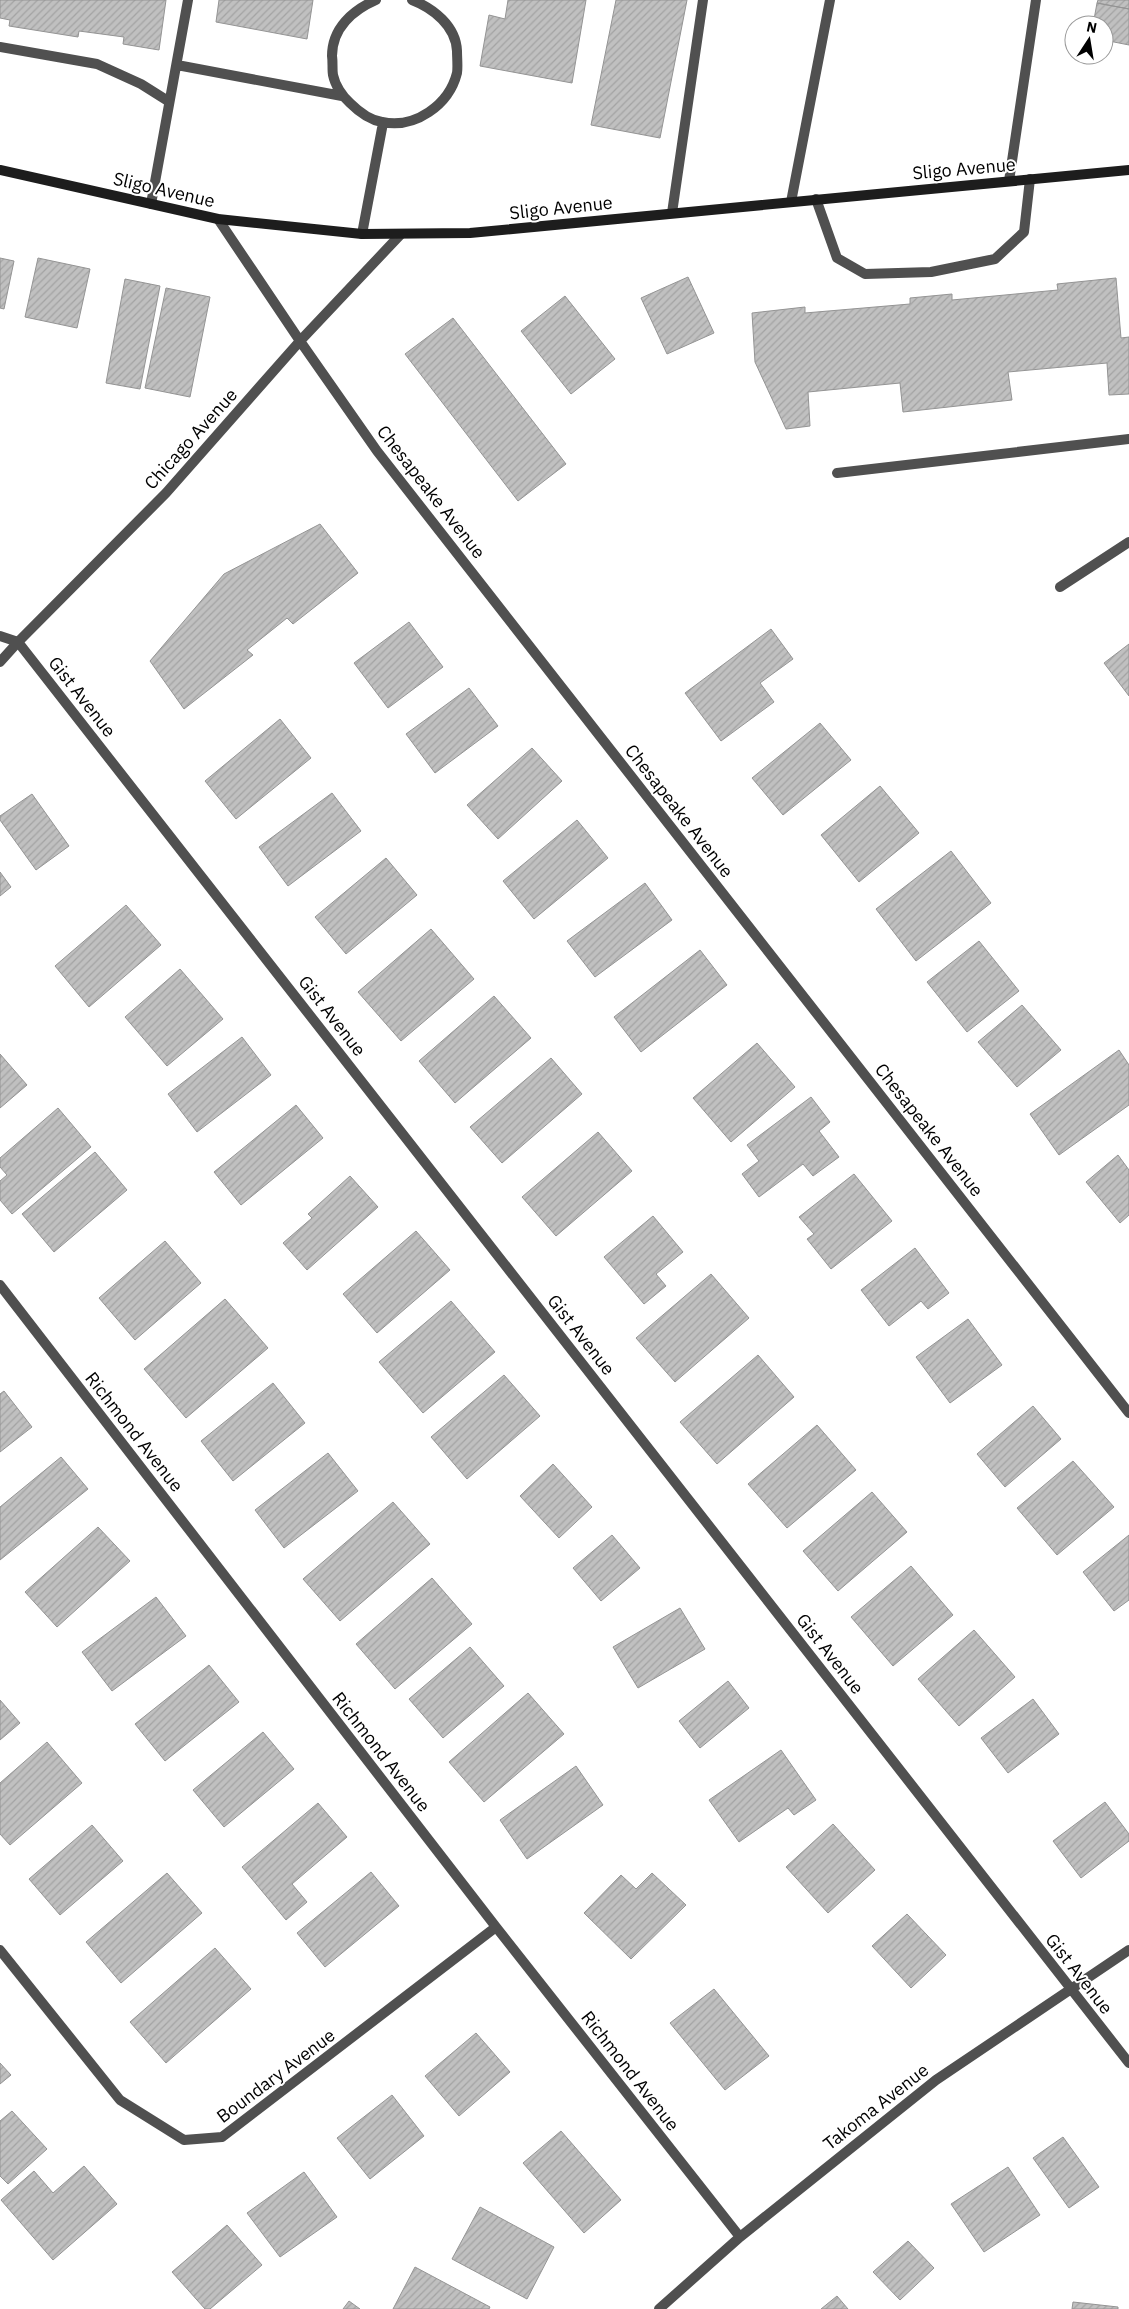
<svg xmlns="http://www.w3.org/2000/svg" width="1129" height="2309" font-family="'IBM Plex Sans',sans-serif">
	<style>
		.building { fill: url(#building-hatch); stroke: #949494 }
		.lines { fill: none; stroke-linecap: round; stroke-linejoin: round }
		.lane { stroke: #505050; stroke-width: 10 }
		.street { stroke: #505050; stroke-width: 10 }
		.secondary { stroke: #1d1d1d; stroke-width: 10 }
		.labels { text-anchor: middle; stroke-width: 4; stroke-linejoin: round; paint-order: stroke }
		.street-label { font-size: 18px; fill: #000; stroke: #fff }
	</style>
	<defs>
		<pattern id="building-hatch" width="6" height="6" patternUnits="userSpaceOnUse" patternTransform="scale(1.25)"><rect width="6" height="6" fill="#c0c0c0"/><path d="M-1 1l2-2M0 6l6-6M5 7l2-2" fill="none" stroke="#a3a3a3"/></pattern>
	</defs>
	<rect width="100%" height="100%" fill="#fff"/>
	<path class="building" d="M 0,0 L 166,0 L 159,50 L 123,44 L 124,37 L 79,31 L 78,37 L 9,26 L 10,20 L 0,18 Z
		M 219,0 L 313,0 L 307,39 L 216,22 Z
		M 508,0 L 586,0 L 572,83 L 480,66 L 489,15 L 505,19 Z
		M 616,0 L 687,0 L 660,138 L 591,125 Z
		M 1098,0 L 1129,0 L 1129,9 L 1097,3 Z
		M 1097,3 L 1129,9 L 1129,45 L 1104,40 L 1104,25 L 1093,25 Z
		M 0,258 L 14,261 L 4,309 L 0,308 Z
		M 38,258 L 90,269 L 77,328 L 25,317 Z
		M 688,277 L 714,333 L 667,354 L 641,298 Z
		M 1116,278 L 1121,338 L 1129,337 L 1129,394 L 1109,395 L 1107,363 L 1008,372 L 1012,400 L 903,412 L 900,383 L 808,392 L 810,426 L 786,429 L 755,362 L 752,313 L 805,307 L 805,313 L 910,304 L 910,298 L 952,294 L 952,300 L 1058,290 L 1057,284 Z
		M 125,279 L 160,286 L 140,389 L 106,383 Z
		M 166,288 L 210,297 L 190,397 L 145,388 Z
		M 565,296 L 615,359 L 571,394 L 521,331 Z
		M 453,318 L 566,464 L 518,501 L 405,354 Z
		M 320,524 L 358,573 L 293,624 L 287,618 L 247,650 L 253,655 L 184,709 L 150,661 L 224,574 Z
		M 409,622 L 443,667 L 388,708 L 354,663 Z
		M 771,629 L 793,659 L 760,683 L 774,702 L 721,741 L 685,693 Z
		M 1129,644 L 1129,696 L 1104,663 Z
		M 469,688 L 498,726 L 435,773 L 406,734 Z
		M 280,719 L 311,758 L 236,819 L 205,781 Z
		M 820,723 L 851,760 L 783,815 L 752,778 Z
		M 532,748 L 562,781 L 498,839 L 467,805 Z
		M 880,786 L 919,833 L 859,882 L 821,835 Z
		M 332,793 L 361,831 L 288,886 L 259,847 Z
		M 32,794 L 69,846 L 36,870 L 0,820 L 0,816 Z
		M 577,820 L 608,858 L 534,919 L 503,881 Z
		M 951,851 L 991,903 L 916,961 L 876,909 Z
		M 386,858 L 417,895 L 346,954 L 315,917 Z
		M 0,872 L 11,887 L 0,896 Z
		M 645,883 L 672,920 L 595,977 L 567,941 Z
		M 126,905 L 161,945 L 89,1007 L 55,966 Z
		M 431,929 L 474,979 L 401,1041 L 358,992 Z
		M 979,941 L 1019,991 L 967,1032 L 927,982 Z
		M 700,950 L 727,985 L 641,1052 L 614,1017 Z
		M 180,969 L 223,1019 L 167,1066 L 125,1017 Z
		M 494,996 L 531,1038 L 455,1103 L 419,1061 Z
		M 1022,1005 L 1061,1050 L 1017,1087 L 978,1042 Z
		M 242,1037 L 271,1075 L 197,1132 L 168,1094 Z
		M 757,1043 L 795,1087 L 731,1142 L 693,1098 Z
		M 1119,1050 L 1129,1065 L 1129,1105 L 1059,1155 L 1030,1114 Z
		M 0,1054 L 27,1085 L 0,1108 Z
		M 551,1058 L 582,1094 L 502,1163 L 470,1127 Z
		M 811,1097 L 830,1122 L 819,1131 L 839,1157 L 813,1176 L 803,1164 L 759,1197 L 742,1174 L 759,1161 L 747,1145 Z
		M 296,1105 L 323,1138 L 241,1205 L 214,1172 Z
		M 58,1108 L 91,1147 L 12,1214 L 0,1200 L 0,1181 L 7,1175 L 0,1167 L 0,1158 Z
		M 598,1132 L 632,1171 L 556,1236 L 522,1197 Z
		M 95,1152 L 127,1190 L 54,1252 L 22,1214 Z
		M 1118,1155 L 1129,1170 L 1129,1215 L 1120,1223 L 1086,1182 Z
		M 854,1174 L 892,1221 L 831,1269 L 807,1239 L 814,1234 L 799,1217 Z
		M 350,1176 L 378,1207 L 307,1270 L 283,1243 L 312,1218 L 308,1214 Z
		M 653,1216 L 683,1252 L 656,1274 L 666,1286 L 644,1304 L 604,1257 Z
		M 416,1231 L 450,1270 L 377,1333 L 343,1294 Z
		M 165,1241 L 201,1283 L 135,1340 L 99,1298 Z
		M 915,1248 L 949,1293 L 928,1309 L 921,1301 L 889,1326 L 861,1290 Z
		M 711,1274 L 749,1318 L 675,1382 L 636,1338 Z
		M 225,1299 L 268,1348 L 186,1418 L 144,1369 Z
		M 451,1301 L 495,1352 L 423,1413 L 379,1362 Z
		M 968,1319 L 1002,1365 L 950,1403 L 916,1357 Z
		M 758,1355 L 794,1397 L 717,1464 L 680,1422 Z
		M 504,1375 L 540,1416 L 467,1479 L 431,1437 Z
		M 273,1383 L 305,1423 L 233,1481 L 201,1441 Z
		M 4,1391 L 32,1427 L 0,1452 L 0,1394 Z
		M 1033,1406 L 1061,1439 L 1005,1487 L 977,1454 Z
		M 817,1425 L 856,1470 L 787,1528 L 748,1484 Z
		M 328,1453 L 358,1491 L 284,1548 L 255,1510 Z
		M 61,1457 L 88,1489 L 0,1560 L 0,1507 Z
		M 1073,1461 L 1114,1507 L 1057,1555 L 1017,1508 Z
		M 553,1464 L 592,1507 L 559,1538 L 520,1496 Z
		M 872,1492 L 907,1532 L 838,1591 L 803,1551 Z
		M 393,1502 L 430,1544 L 340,1621 L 303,1579 Z
		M 98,1527 L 130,1561 L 57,1627 L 25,1592 Z
		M 612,1535 L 640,1568 L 601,1601 L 573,1568 Z
		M 1129,1535 L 1129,1600 L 1114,1611 L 1083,1572 Z
		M 911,1566 L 953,1615 L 893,1666 L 851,1617 Z
		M 432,1578 L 472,1624 L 395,1689 L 356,1644 Z
		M 156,1597 L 186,1636 L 112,1691 L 82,1652 Z
		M 680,1608 L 705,1649 L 638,1688 L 613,1647 Z
		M 974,1630 L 1015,1677 L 959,1726 L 918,1679 Z
		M 470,1647 L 504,1686 L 443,1738 L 409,1699 Z
		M 209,1665 L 239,1702 L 165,1761 L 135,1724 Z
		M 728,1681 L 749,1708 L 700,1748 L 679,1721 Z
		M 528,1693 L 564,1734 L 484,1802 L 449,1762 Z
		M 1033,1699 L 1059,1734 L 1008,1773 L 981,1738 Z
		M 0,1700 L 20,1723 L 0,1740 Z
		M 263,1732 L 294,1769 L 224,1827 L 193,1790 Z
		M 47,1742 L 82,1783 L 10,1845 L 0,1834 L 0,1783 Z
		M 781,1750 L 816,1800 L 794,1815 L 788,1808 L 739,1842 L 709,1800 Z
		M 576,1766 L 603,1805 L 527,1859 L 500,1820 Z
		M 1105,1802 L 1129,1834 L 1129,1841 L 1081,1878 L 1053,1841 Z
		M 318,1803 L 347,1837 L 292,1884 L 307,1902 L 286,1920 L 242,1867 Z
		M 833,1824 L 875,1870 L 828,1913 L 786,1867 Z
		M 92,1825 L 123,1861 L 60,1915 L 29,1879 Z
		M 371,1872 L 399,1906 L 325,1967 L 297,1933 Z
		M 167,1873 L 202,1913 L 121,1983 L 86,1942 Z
		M 652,1873 L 686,1905 L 631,1959 L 584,1913 L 621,1875 L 636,1889 Z
		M 907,1914 L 946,1955 L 911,1988 L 872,1946 Z
		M 215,1948 L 251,1989 L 166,2063 L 130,2022 Z
		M 714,1989 L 769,2056 L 725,2090 L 670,2023 Z
		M 476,2033 L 510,2072 L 459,2116 L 425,2076 Z
		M 0,2063 L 11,2075 L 0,2084 Z
		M 392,2095 L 424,2136 L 370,2179 L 337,2138 Z
		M 12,2111 L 47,2149 L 8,2184 L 0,2176 L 0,2121 Z
		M 561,2131 L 621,2200 L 584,2233 L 523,2163 Z
		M 1063,2137 L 1099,2187 L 1069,2208 L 1033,2158 Z
		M 84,2166 L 117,2204 L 53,2260 L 1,2200 L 34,2171 L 53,2193 Z
		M 1008,2167 L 1040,2215 L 984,2252 L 951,2204 Z
		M 304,2172 L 337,2217 L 280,2257 L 247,2213 Z
		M 480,2207 L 554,2247 L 527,2299 L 452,2259 Z
		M 227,2225 L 262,2265 L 210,2309 L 205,2309 L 172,2272 Z
		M 908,2241 L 934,2268 L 900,2300 L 873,2272 Z
		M 415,2267 L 490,2307 L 489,2309 L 393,2309 Z
		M 837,2296 L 848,2309 L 821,2309 Z
		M 349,2301 L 360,2309 L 343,2309 Z
		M 1073,2302 L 1118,2307 L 1118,2309 L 1072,2309 Z"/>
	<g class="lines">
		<path class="lane" d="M 376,0 C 353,10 332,28 332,56 C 333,62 332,69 333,75 C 335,85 342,96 350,103 C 359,112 369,120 382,122 C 415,129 449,105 457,73 C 458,67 457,58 457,51 C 456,26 433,8 412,0
			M 0,47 L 97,64 L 141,84 L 168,101
			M 177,65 L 342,96
			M 1009,181 L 1036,0
			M 816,199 L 837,258 L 865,274 L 931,272 L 995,259 L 1024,232 L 1030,179
			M 791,202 L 830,0
			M 151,204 L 188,0
			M 672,213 L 703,0
			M 362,234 L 383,123
			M 837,473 L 1129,439
			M 1060,587 L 1129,542"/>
		<path class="street" d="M 218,219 L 300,341 L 377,451 L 1129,1413
			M 0,636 L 18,642 L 1129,2063
			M 0,662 L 18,642 L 166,493 L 300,341 L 401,234
			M 0,1285 L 496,1927 L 740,2237
			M 0,1950 L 120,2100 L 184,2140 L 222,2137 L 496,1927
			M 659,2309 L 740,2237 L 936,2080 L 1129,1950"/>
		<path class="secondary" d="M 0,170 L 218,219 L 362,234 L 470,233 L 1129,170"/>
	</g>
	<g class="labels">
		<g class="street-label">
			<text transform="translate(964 169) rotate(-5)" y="6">Sligo Avenue</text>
			<text transform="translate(164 190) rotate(13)" y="6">Sligo Avenue</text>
			<text transform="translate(561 208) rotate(-6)" y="6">Sligo Avenue</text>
			<text transform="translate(191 439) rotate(-48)" y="6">Chicago Avenue</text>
			<text transform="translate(431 492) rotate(52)" y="6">Chesapeake Avenue</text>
			<text transform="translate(82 697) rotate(52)" y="6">Gist Avenue</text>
			<text transform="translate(679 811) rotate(52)" y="6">Chesapeake Avenue</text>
			<text transform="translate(332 1016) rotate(52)" y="6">Gist Avenue</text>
			<text transform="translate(929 1130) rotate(52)" y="6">Chesapeake Avenue</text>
			<text transform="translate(581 1335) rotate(52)" y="6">Gist Avenue</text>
			<text transform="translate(134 1432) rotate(52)" y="6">Richmond Avenue</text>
			<text transform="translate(830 1654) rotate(52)" y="6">Gist Avenue</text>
			<text transform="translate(381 1752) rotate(52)" y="6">Richmond Avenue</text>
			<text transform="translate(1079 1974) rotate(52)" y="6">Gist Avenue</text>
			<text transform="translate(630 2071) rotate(52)" y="6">Richmond Avenue</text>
			<text transform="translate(276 2076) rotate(-37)" y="6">Boundary Avenue</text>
			<text transform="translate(876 2107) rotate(-38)" y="6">Takoma Avenue</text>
		</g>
	</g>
	<g transform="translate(1089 40) rotate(12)"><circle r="24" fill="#ffffff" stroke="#999999"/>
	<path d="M0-4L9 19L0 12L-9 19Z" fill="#000000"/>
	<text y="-8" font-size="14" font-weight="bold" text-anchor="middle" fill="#000000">N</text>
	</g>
</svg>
